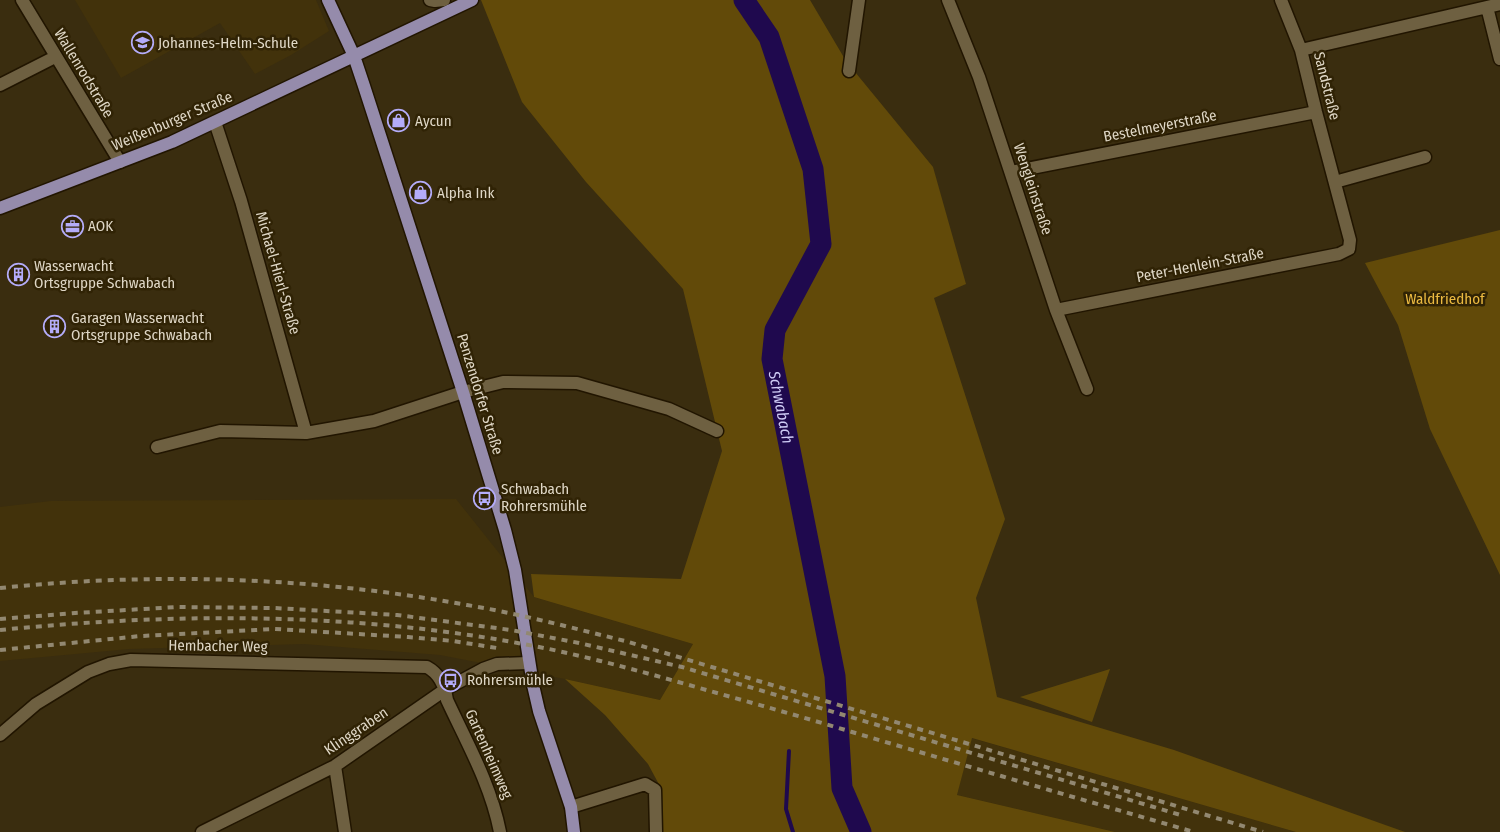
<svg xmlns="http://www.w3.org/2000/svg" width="1500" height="832" font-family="'Fira Sans Condensed',sans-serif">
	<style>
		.built { fill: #42320b }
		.green { fill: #624a09 }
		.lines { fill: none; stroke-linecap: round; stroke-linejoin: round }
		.stream { stroke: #1f094e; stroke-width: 4 }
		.river { stroke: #1f094e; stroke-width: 21 }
		.minor-casing { stroke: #211500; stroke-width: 15 }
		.major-casing { stroke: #211500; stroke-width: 15 }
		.minor { stroke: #6e6041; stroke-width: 12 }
		.major { stroke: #958bab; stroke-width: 12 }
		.rail { stroke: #928871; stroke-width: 4; stroke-dasharray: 6 6; stroke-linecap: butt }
		.labels { text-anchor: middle; stroke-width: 5; stroke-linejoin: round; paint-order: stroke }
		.poi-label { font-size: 15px; fill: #dfd7c6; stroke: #302305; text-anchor: start }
		.street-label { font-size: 15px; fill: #dfd7c6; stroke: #302305 }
		.park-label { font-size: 15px; fill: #ecba41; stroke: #302305 }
		.water-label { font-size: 16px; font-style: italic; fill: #cfccf6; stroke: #302305 }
	</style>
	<rect width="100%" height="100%" fill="#3a2d0f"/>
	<path class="built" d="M 75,0 L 316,0 L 329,31 L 291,55 L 255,74 L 220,23 L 121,78 Z
		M 456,499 L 534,597 L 693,644 L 660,700 L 565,679 L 440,655 L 304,644 L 129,649 L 0,661 L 0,507 L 51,501 Z
		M 971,738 L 1296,832 L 1115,832 L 957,795 Z"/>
	<path class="green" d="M 481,0 L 810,0 L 846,61 L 933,167 L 966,284 L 934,298 L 1005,519 L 976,598 L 997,697 L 1174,750 L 1405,832 L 1296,832 L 972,738 L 957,795 L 1115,832 L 663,832 L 662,790 L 648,764 L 605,715 L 565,679 L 660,700 L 693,644 L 534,597 L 531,574 L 681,579 L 722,451 L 683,289 L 586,182 L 522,102 Z
		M 1500,230 L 1500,575 L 1430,429 L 1398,325 L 1365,263 Z
		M 1110,669 L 1092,722 L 1020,697 Z"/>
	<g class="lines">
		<path class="stream" d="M 789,751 L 786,809 L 793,832"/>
		<path class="river" id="s1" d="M 744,0 L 769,37 L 813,169 L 821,244 L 775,330 L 772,359 L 835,676 L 842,788 L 861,832"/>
		<defs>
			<path id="minor" d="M 22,0 L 120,162
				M 430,0 L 435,1 L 444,0
				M 948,0 L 979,77 L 1056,310 L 1087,389
				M 1487,7 L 1500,59
				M 1301,50 L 1500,4
				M 849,71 L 859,0
				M 0,85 L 55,57
				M 215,122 L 241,201 L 306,433
				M 1011,172 L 1316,112
				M 1335,182 L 1425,157
				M 1056,310 L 1339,254 L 1349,249 L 1350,240 L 1316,112 L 1301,50 L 1281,0
				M 157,447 L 220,431 L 306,433 L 374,421 L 463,392 L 503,382 L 577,383 L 669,409 L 717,431
				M 0,735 L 36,704 L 88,672 L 109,664 L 131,660 L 427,667 C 440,674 445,687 447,700 C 467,743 491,785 500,832
				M 335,766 L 345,832
				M 571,807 L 645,784 L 655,790 L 656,832
				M 202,832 L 335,766 L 446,689 L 483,669 L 497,664 L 528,663"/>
			<path id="major" d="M 328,0 L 354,56 L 364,86 L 463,392 L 505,530 L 515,570 L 533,685 L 539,711 L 571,807 L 574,832
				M 0,208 L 172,142 L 472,0"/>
		</defs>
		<use href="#minor" class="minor-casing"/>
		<use href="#major" class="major-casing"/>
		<use href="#minor" class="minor"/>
		<use href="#major" class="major"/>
		<path class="rail" d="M 0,588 C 155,572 313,577 467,605 C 520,614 573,628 625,641 L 1263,832
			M 0,619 L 75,613 L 178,607 L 274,608 L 397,615 L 511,630 L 579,643 L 682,667 L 1184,816
			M 0,630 C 180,612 365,612 544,648 C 588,657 632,669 675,681 C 734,698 793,714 852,732 C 966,766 1080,799 1194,832
			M 0,650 L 141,636 L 275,629 L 408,637 L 453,641 L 497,648"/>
	</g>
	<defs>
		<symbol id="school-ring" viewBox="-11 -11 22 22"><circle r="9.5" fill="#302305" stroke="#b4acf9" stroke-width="1.5"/><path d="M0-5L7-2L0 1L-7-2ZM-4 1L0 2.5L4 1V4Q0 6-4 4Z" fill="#b4acf9"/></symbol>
		<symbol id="shop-ring" viewBox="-11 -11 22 22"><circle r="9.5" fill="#302305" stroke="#b4acf9" stroke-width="1.5"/><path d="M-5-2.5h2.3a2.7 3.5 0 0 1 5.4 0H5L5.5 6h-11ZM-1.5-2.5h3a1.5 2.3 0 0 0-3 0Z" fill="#b4acf9"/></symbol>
		<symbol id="office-ring" viewBox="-11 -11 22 22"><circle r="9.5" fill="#302305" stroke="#b4acf9" stroke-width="1.5"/><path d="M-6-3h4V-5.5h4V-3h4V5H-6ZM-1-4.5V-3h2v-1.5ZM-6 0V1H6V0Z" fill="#b4acf9"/></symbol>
		<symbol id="building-ring" viewBox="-11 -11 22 22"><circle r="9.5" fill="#302305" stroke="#b4acf9" stroke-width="1.5"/><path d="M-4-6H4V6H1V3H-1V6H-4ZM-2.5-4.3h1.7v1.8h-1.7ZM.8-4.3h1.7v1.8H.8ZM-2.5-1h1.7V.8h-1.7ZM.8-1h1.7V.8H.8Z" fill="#b4acf9"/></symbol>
		<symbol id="bus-ring" viewBox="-11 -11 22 22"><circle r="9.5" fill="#302305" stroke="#b4acf9" stroke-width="1.5"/><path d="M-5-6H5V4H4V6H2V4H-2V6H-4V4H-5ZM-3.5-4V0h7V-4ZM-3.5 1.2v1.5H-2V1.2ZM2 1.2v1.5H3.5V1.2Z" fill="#b4acf9"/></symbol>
	</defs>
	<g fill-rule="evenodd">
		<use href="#school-ring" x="130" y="30" width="25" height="25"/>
		<use href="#shop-ring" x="386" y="108" width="25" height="25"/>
		<use href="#shop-ring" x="408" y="180" width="25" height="25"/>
		<use href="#office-ring" x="60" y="214" width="25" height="25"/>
		<use href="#building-ring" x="6" y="262" width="25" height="25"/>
		<use href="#building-ring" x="42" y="314" width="25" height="25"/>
		<use href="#bus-ring" x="472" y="486" width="25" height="25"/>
		<use href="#bus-ring" x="438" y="668" width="25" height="25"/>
	</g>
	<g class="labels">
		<g class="poi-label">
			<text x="158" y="48">Johannes-Helm-Schule</text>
			<text x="415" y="126">Aycun</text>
			<text x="437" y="198">Alpha Ink</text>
			<text x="88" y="231">AOK</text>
			<text x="34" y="271">Wasserwacht<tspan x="34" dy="17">Ortsgruppe Schwabach</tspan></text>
			<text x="71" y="323">Garagen Wasserwacht<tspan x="71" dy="17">Ortsgruppe Schwabach</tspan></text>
			<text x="501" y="494">Schwabach<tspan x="501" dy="17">Rohrersmühle</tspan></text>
			<text x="467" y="685">Rohrersmühle</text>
		</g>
		<g class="street-label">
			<text transform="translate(84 73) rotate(59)" y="5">Wallenrodstraße</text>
			<text transform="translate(1327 86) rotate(76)" y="5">Sandstraße</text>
			<text transform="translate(172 121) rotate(-23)" y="5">Weißenburger Straße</text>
			<text transform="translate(1160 126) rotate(-11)" y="5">Bestelmeyerstraße</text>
			<text transform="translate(1033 189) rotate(72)" y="5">Wengleinstraße</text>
			<text transform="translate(1200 265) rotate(-11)" y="5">Peter-Henlein-Straße</text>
			<text transform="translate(278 273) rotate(74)" y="5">Michael-Hierl-Straße</text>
			<text transform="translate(480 394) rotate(73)" y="5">Penzendorfer Straße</text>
			<text transform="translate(218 646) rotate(1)" y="5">Hembacher Weg</text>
			<text transform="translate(356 731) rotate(-34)" y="5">Klinggraben</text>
			<text transform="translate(489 754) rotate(66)" y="5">Gartenheimweg</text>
		</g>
		<g class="park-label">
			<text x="1445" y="304">Waldfriedhof</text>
		</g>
		<g class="water-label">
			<text dy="6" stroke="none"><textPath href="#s1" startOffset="435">Schwabach</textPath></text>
		</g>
	</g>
</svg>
